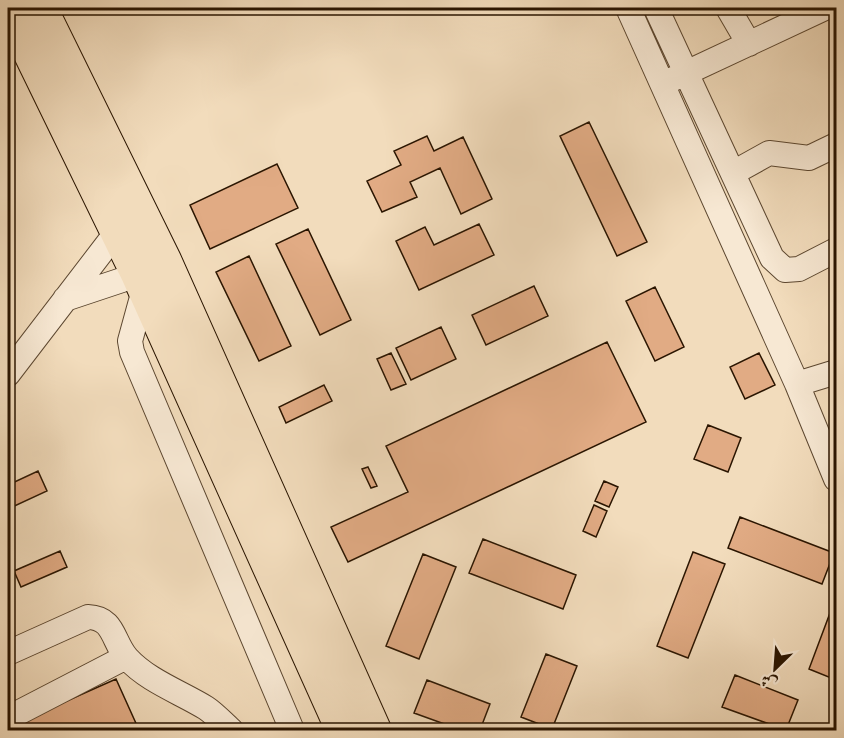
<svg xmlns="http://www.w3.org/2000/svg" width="844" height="738" font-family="'Sorts Mill Goudy',Amiri,serif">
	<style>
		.building { fill: #e1ab84; stroke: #2a1501; stroke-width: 1.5 }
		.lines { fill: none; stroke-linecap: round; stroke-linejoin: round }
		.minor-casing { stroke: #5c4730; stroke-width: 26 }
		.major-casing { stroke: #2a1501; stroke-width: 34 }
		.minor { stroke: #f7e8d3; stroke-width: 24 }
		.major { stroke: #f2dcbc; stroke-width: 32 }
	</style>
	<rect width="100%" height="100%" fill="#f2dcbc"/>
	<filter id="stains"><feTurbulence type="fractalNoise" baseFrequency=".00333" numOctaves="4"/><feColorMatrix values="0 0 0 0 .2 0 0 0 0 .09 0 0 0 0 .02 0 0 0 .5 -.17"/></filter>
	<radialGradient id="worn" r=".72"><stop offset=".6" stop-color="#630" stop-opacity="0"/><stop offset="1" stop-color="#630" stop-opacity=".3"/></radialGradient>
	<path class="building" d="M 589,122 L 647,242 L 617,256 L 560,136 Z
		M 427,136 L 434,151 L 463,137 L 492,199 L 461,214 L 440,168 L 410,182 L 417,197 L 382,212 L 367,181 L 401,165 L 394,151 Z
		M 277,164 L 298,208 L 210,249 L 190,205 Z
		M 479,224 L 494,255 L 419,290 L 396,241 L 425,227 L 434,245 Z
		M 308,229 L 351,320 L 320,335 L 276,244 Z
		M 249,256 L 291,346 L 259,361 L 216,272 Z
		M 534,286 L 548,316 L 486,345 L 472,315 Z
		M 655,287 L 684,347 L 655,361 L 626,301 Z
		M 441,327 L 456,359 L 411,380 L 396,348 Z
		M 607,342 L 646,422 L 348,562 L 331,527 L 408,492 L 386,446 Z
		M 391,353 L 406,384 L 391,390 L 377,359 Z
		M 759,353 L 775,385 L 745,399 L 730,367 Z
		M 324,385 L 332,401 L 286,423 L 279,407 Z
		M 708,425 L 741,438 L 728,472 L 694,459 Z
		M 368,467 L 377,486 L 371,488 L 362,469 Z
		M 38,471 L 47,491 L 8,509 L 8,485 Z
		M 604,481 L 618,487 L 609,507 L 595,501 Z
		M 594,505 L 607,511 L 596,537 L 583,531 Z
		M 740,517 L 834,553 L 822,584 L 728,548 Z
		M 483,539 L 576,575 L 563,609 L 469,573 Z
		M 60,551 L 67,567 L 21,587 L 14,571 Z
		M 693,552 L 725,564 L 688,658 L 657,646 Z
		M 423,554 L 456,567 L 419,659 L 386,646 Z
		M 833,605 L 836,606 L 836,680 L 809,669 Z
		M 546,654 L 577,666 L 552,729 L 521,717 Z
		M 735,675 L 798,700 L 786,730 L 722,707 Z
		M 116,679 L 139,730 L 8,730 L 8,727 Z
		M 427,680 L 490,704 L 480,730 L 461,730 L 414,713 Z"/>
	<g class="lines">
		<defs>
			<path id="minor" d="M 628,8 L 797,384 L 836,479
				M 656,8 L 772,258 L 785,270 L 799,269 L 836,250
				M 728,8 L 749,44
				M 671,80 L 825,8
				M 733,173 L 769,153 L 809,158 L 836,145
				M 144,290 L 130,341 L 132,352 L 292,730
				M 65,299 L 122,280 L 152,267
				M 8,374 L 116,233 L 130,227
				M 797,384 L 836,372
				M 8,653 L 88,617 C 115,618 112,641 127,658 C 148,681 180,692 206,708 C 215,714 223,723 231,730
				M 8,716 L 16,714 L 126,657"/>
			<path id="major" d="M 41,8 L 165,260 L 375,730
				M 8,9 L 137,274 L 342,730"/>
		</defs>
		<use href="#minor" class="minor-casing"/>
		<use href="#major" class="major-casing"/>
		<use href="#minor" class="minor"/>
		<use href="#major" class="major"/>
	</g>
	<rect width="844" height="738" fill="none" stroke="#f2dcbc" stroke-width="30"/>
	<rect x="9" y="9" width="826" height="720" fill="none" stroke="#2a1501" stroke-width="3"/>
	<rect x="15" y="15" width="814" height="708" fill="none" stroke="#2a1501" stroke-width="1.5"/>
	<g transform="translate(775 669) rotate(205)" stroke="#f7e8d3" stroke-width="4.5" paint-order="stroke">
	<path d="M0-4.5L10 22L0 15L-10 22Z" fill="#2a1501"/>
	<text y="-9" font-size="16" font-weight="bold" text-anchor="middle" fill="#2a1501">ش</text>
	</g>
	<rect width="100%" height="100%" filter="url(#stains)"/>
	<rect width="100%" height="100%" fill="url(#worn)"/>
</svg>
